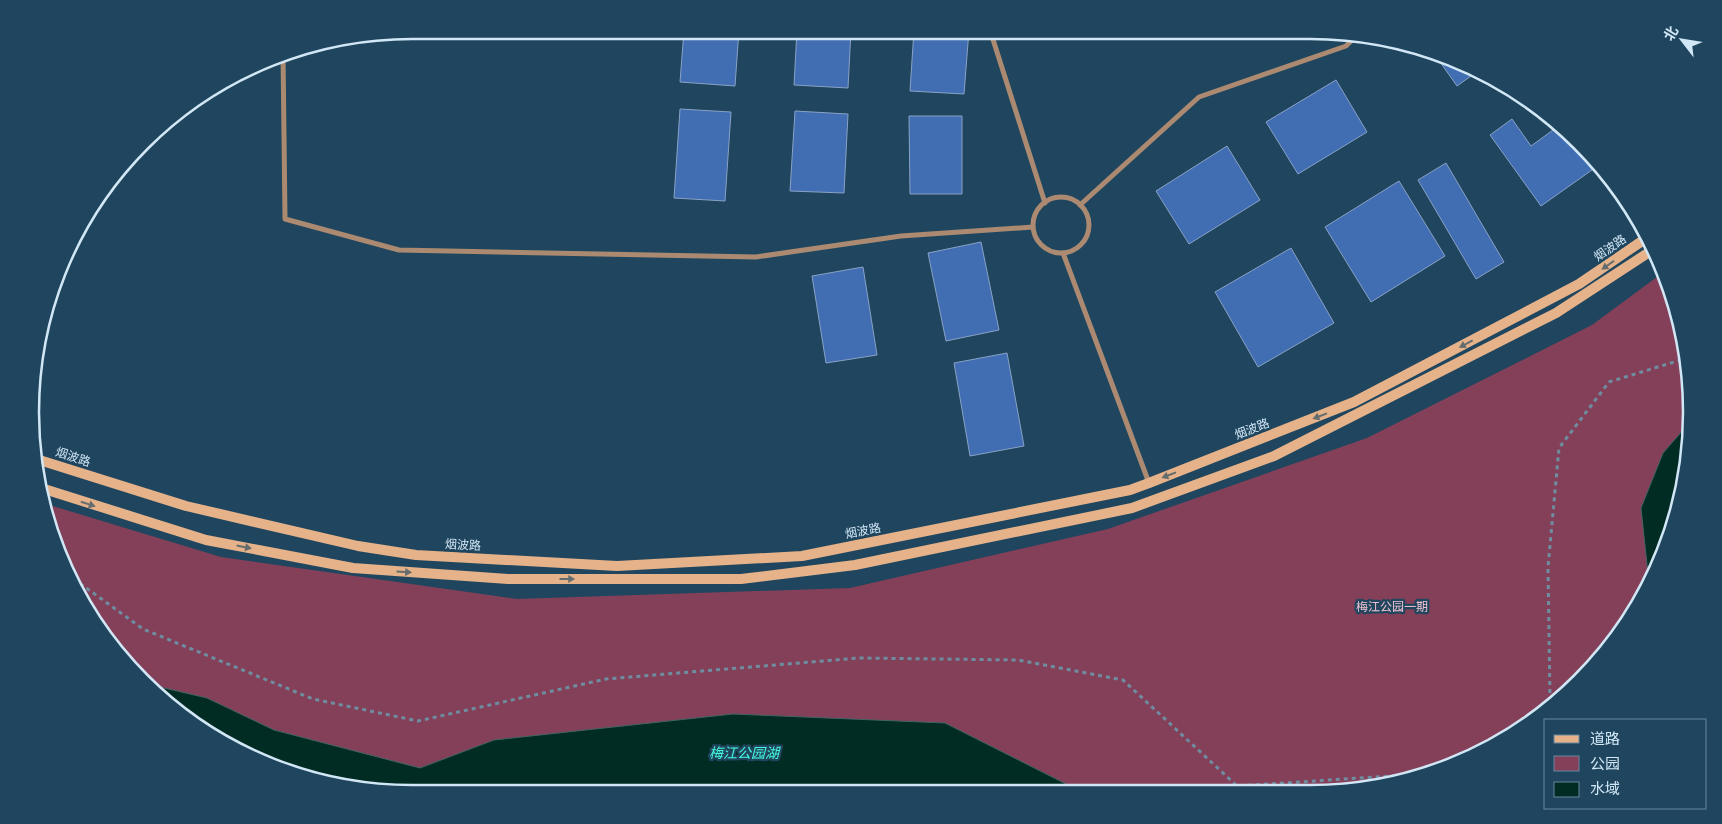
<svg xmlns="http://www.w3.org/2000/svg" width="1722" height="824" font-family="Roboto,'Noto Sans SC',sans-serif">
	<style>
		.green { fill: #854059 }
		.water { fill: #012c24; stroke: #406463 }
		.building { fill: #416eb2; stroke: #89a2c6 }
		.lines { fill: none; stroke-linecap: round; stroke-linejoin: round }
		.path { stroke: #6e8da1; stroke-width: 3; stroke-dasharray: 4 4; stroke-linecap: butt }
		.street { stroke: #ab8a71; stroke-width: 5 }
		.secondary { stroke: #e6b28a; stroke-width: 10 }
		.oneway { fill: #656c6d }
		.labels { text-anchor: middle; stroke-width: 4.5; stroke-linejoin: round; paint-order: stroke }
		.street-label { font-size: 12px; fill: #d2e7f6; stroke: #1f465e }
		.park-label { font-size: 12px; fill: #f2c1d0; stroke: #1f465e }
		.water-label { font-size: 14px; font-style: italic; fill: #45fadb; stroke: #1f465e }
		.rim { fill: none; stroke: #d2e7f6; stroke-width: 2.5 }
	</style>
	<rect width="100%" height="100%" fill="#1f465e"/>
	<path class="green" d="M 1665,271 L 1685,338 L 1692,412 L 1685,487 L 1663,558 L 1613,645 L 1543,715 L 1456,765 L 1360,791 L 412,794 L 337,787 L 266,765 L 200,729 L 142,682 L 70,581 L 46,504 L 221,557 L 517,599 L 850,588 L 1108,529 L 1367,438 L 1592,325 Z"/>
	<path class="water" d="M 1691,421 L 1685,487 L 1663,558 L 1649,583 L 1641,508 L 1663,453 Z
		M 143,683 L 207,698 L 274,730 L 420,768 L 494,740 L 733,714 L 945,723 L 1082,792 L 412,794 L 337,787 L 266,765 L 200,729 Z"/>
	<path class="building" d="M 684,30 L 739,30 L 735,86 L 680,82 Z
		M 797,30 L 851,30 L 848,88 L 794,85 Z
		M 914,30 L 969,30 L 964,94 L 910,91 Z
		M 1433,52 L 1456,59 L 1478,71 L 1457,86 Z
		M 1336,80 L 1367,132 L 1298,174 L 1266,122 Z
		M 680,109 L 731,112 L 725,201 L 674,198 Z
		M 795,111 L 848,114 L 844,193 L 790,191 Z
		M 909,116 L 962,116 L 962,194 L 910,194 Z
		M 1512,119 L 1531,146 L 1560,125 L 1580,142 L 1599,165 L 1541,206 L 1490,135 Z
		M 1227,146 L 1260,200 L 1189,244 L 1156,191 Z
		M 1446,163 L 1504,262 L 1476,279 L 1418,180 Z
		M 1399,181 L 1445,256 L 1371,302 L 1325,227 Z
		M 981,242 L 999,330 L 946,341 L 928,253 Z
		M 1291,248 L 1334,323 L 1258,367 L 1215,292 Z
		M 863,267 L 877,355 L 826,363 L 812,276 Z
		M 1007,353 L 1024,446 L 970,456 L 954,363 Z"/>
	<g class="lines">
		<path class="path" d="M 67,574 L 143,629 L 313,699 L 418,721 L 606,679 L 859,658 L 1018,660 L 1123,680 L 1237,786 L 1422,774
			M 1542,715 L 1550,700 L 1548,567 L 1559,448 L 1609,382 L 1687,358"/>
		<path class="street" d="M 990,30 L 1045,203
			M 283,53 L 285,219 L 399,250 L 756,257 L 901,236 L 1033,227
			M1033 225a28 28 0 1 1 56 0a28 28 0 1 1-56 0Z
			M 1080,205 L 1199,97 L 1346,46 L 1357,35
			M 1063,253 L 1149,483"/>
		<path class="secondary" d="M 33,458 L 186,506 L 358,546 L 416,555 L 617,566 L 802,556 L 1130,490 L 1149,483 L 1354,402 L 1579,284 L 1648,237
			M 41,488 L 206,540 L 353,568 L 508,579 L 741,579 L 855,565 L 1132,508 L 1274,456 L 1556,313 L 1654,249"/>
	</g>
	<defs><path id="oneway-solid" d="M-6-.8H1V-3.2L6.5 0L1 3.2V.8H-6Z" transform="scale(1.25)"/></defs>
	<g class="oneway">
		<use href="#oneway-solid" transform="translate(1608 265) rotate(145)"/>
		<use href="#oneway-solid" transform="translate(1466 344) rotate(152)"/>
		<use href="#oneway-solid" transform="translate(1320 416) rotate(159)"/>
		<use href="#oneway-solid" transform="translate(1169 475) rotate(159)"/>
		<use href="#oneway-solid" transform="translate(88 504) rotate(18)"/>
		<use href="#oneway-solid" transform="translate(244 547) rotate(11)"/>
		<use href="#oneway-solid" transform="translate(404 572) rotate(4)"/>
		<use href="#oneway-solid" transform="translate(567 579)"/>
	</g>
	<g class="labels">
		<g class="street-label">
			<text transform="translate(1610 248) rotate(-35)" y="4">烟波路</text>
			<text transform="translate(1252 429) rotate(-21)" y="4">烟波路</text>
			<text transform="translate(73 457) rotate(18)" y="4">烟波路</text>
			<text transform="translate(863 531) rotate(-11)" y="4">烟波路</text>
			<text transform="translate(463 545) rotate(3)" y="4">烟波路</text>
		</g>
		<g class="park-label">
			<text x="1392" y="611">梅江公园一期</text>
		</g>
		<g class="water-label">
			<text x="744" y="758">梅江公园湖</text>
		</g>
	</g>
	<path d="M0 0H1722V824H0ZM412 39H1310A373 373 0 0 1 1683 412V412A373 373 0 0 1 1310 785H412A373 373 0 0 1 39 412V412A373 373 0 0 1 412 39Z" fill="#1f465e" fill-rule="evenodd"/>
	<path class="rim" d="M412 39H1310A373 373 0 0 1 1683 412V412A373 373 0 0 1 1310 785H412A373 373 0 0 1 39 412V412A373 373 0 0 1 412 39Z"/>
	<rect x="1544" y="719" width="162" height="90" fill="#1f465e" stroke="#67869b"/>
	<rect x="1554" y="735" width="25" height="8" fill="#e6b28a" stroke="#67869b"/>
	<text x="1590" y="744" font-size="15" fill="#d2e7f6">道路</text>
	<rect x="1554" y="756" width="25" height="15" fill="#854059" stroke="#67869b"/>
	<text x="1590" y="769" font-size="15" fill="#d2e7f6">公园</text>
	<rect x="1554" y="782" width="25" height="15" fill="#012c24" stroke="#67869b"/>
	<text x="1590" y="794" font-size="15" fill="#d2e7f6">水域</text>
	<g transform="translate(1682 40) rotate(301)" stroke="#1f465e" stroke-width="4" paint-order="stroke">
	<path d="M0-4L9 19L0 12L-9 19Z" fill="#d2e7f6"/>
	<text y="-8" font-size="14" font-weight="bold" text-anchor="middle" fill="#d2e7f6">北</text>
	</g>
</svg>
